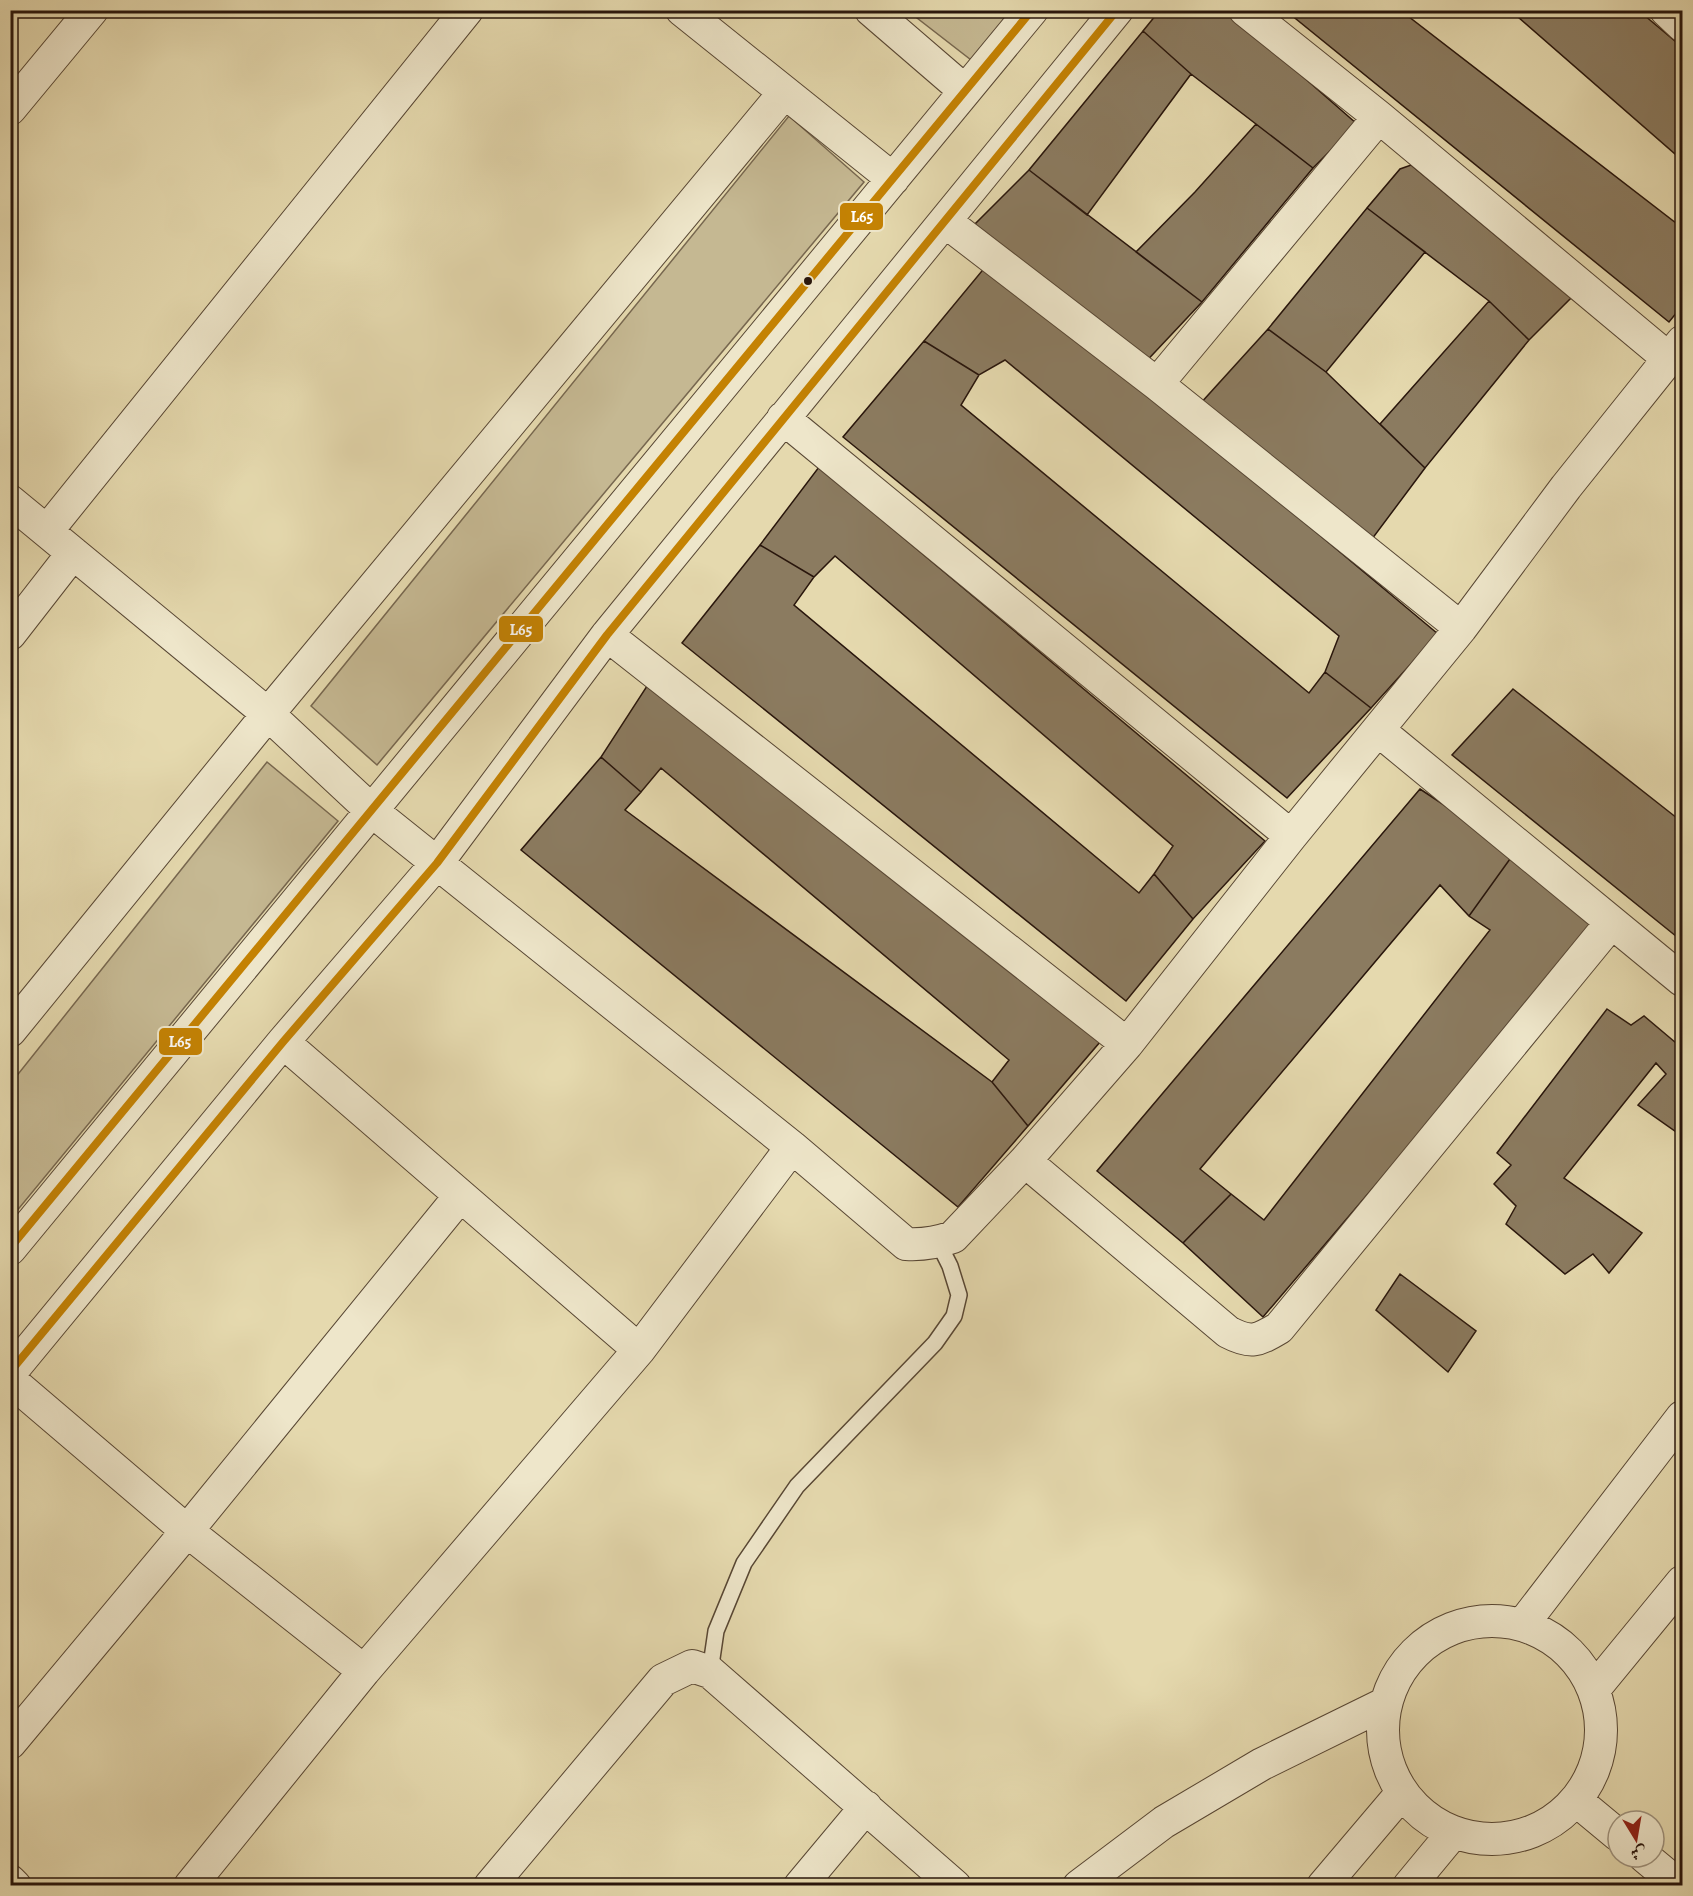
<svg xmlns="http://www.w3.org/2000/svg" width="1693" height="1896" font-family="Alegreya,Amiri,serif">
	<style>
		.green { fill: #c5b892; stroke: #77674f; stroke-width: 1.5 }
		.building { fill: #8b7b60; stroke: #29160c; stroke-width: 1.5 }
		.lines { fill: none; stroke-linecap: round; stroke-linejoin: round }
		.service-casing { stroke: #584734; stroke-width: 18 }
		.minor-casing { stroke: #584734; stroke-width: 34 }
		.service { stroke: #eee6ca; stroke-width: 15 }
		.minor { stroke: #eee6ca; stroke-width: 32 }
		.bus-1-casing { stroke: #eee6ca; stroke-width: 12 }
		.bus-1 { stroke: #c48203; stroke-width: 8 }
		.bus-dot { fill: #29160c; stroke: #eee6ca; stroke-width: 2 }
		.line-badge { stroke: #eee6ca; stroke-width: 2 }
		.badge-label { font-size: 16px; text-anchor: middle; font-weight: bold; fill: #fff }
	</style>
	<rect width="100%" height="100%" fill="#e5d9ae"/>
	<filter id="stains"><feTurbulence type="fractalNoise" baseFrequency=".00333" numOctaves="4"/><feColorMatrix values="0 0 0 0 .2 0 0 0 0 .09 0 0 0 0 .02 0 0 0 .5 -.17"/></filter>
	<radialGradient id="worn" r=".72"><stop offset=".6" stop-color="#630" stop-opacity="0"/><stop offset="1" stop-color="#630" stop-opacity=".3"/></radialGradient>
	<path class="green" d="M 908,11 L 1030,11 L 984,70 Z
		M 789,116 L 864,182 L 377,765 L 311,706 Z
		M 267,762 L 338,821 L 11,1218 L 11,1083 Z"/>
	<path class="building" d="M 1160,10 L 1227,10 L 1357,124 L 1313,168 L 1191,74 L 1143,31 Z
		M 1285,10 L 1400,10 L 1676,223 L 1682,217 L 1682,306 L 1669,322 Z
		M 1510,10 L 1638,10 L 1682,47 L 1682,160 Z
		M 1143,31 L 1191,74 L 1087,215 L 1029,170 Z
		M 1256,124 L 1313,168 L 1202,302 L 1136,252 L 1195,192 Z
		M 1411,165 L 1571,298 L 1529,340 L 1489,301 L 1367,208 L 1400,169 Z
		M 1029,170 L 1202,302 L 1139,369 L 967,232 Z
		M 1367,208 L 1425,252 L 1326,372 L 1268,329 Z
		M 991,260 L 1438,634 L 1371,708 L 1325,672 L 1339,636 L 1005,360 L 979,375 L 924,341 Z
		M 1489,301 L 1529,340 L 1425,468 L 1380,424 Z
		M 1268,329 L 1326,372 L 1425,468 L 1372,539 L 1200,404 Z
		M 924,341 L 979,375 L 961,405 L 1309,693 L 1325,672 L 1371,708 L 1287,798 L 843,437 Z
		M 819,467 L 1265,841 L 1193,919 L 1154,874 L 1173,846 L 835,556 L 814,577 L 760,545 Z
		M 760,545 L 814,577 L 794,605 L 1139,893 L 1154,874 L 1193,919 L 1126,1001 L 682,643 Z
		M 647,686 L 1100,1042 L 1028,1126 L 992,1082 L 1009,1060 L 661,768 L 641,792 L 601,757 Z
		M 1513,689 L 1682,822 L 1682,941 L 1452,755 Z
		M 601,757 L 641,792 L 625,810 L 992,1082 L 1028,1126 L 958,1207 L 521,850 Z
		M 1420,789 L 1515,852 L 1469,916 L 1440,885 L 1200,1169 L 1231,1194 L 1183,1243 L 1097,1171 Z
		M 1515,852 L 1598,924 L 1263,1317 L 1183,1243 L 1231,1194 L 1264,1220 L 1490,930 L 1469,916 Z
		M 1607,1009 L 1631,1025 L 1644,1016 L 1682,1048 L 1682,1136 L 1638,1105 L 1666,1074 L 1656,1063 L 1564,1178 L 1642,1233 L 1609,1273 L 1593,1254 L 1565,1274 L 1506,1224 L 1516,1206 L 1494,1184 L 1511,1165 L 1497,1153 Z
		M 1400,1274 L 1476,1331 L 1448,1372 L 1376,1310 Z"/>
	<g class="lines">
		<defs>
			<path id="service" d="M 710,1672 L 716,1631 L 744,1563 L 797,1486 L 935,1343 L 954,1316 L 959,1295 L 950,1266 L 938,1242"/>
			<path id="minor" d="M 682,10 L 893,179
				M 871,10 L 965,91
				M 1245,10 L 1379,117 L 1669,359
				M 1666,10 L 1682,25
				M 10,109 L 92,10
				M 946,222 L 1157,384 L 1461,628
				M 1157,384 L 1379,117
				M 783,418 L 1291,836
				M 10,501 L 268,714 L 372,811 L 792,1147 L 906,1244 C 923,1245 936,1243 953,1237 L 1025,1161 L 1127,1044 L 1291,836 L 1461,628 L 1566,487 L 1682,342
				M 47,531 L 467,10
				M 10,634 L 73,553
				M 607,635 L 1127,1044
				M 1378,730 L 1682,980
				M 10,1031 L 268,714 L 784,93
				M 283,1042 L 639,1350
				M 1025,1161 L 1228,1332 C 1251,1344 1257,1341 1279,1328 L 1611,923
				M 10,1249 L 1032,10
				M 10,1373 L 283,1042 L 437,863 L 607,635 L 1117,10
				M 10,1380 L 187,1531 L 364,1671
				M1383 1730a109 109 0 1 1 218 0a109 109 0 1 1-218 0Z
				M 1523,1624 L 1682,1417
				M 1595,1688 L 1682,1582
				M 10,1743 L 187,1531 L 460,1196
				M 1577,1801 L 1618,1835
				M 1645,1857 L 1680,1886
				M 10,1881 L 15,1886
				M 190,1886 L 364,1671 L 639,1350 L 792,1147
				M 490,1886 L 663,1680 L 692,1666 L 710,1672 L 955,1886
				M 800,1886 L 866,1807
				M 1079,1886 L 1164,1822 L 1262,1764 L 1384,1704
				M 1323,1886 L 1401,1794
				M 1409,1886 L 1452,1834"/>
		</defs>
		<use href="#service" class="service-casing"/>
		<use href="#minor" class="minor-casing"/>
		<use href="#service" class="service"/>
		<use href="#minor" class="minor"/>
		<defs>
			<path id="bus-1" d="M 10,1248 L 1032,10
				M 10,1372 L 283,1042 L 437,863 L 607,635 L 1117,10"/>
		</defs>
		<use href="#bus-1" class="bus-1-casing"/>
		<use href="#bus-1" class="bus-1"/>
	</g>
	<circle class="bus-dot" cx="808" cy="281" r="5"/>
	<g class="line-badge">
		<rect x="839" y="202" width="45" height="29" rx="6" fill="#c48203"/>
		<rect x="498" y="615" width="46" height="28" rx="6" fill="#c48203"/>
		<rect x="158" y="1027" width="45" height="29" rx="6" fill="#c48203"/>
	</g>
	<g class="badge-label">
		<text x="862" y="222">L65</text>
		<text x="521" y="635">L65</text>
		<text x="180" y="1047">L65</text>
	</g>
	<rect width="1693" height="1896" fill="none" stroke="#e5d9ae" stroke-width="36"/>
	<rect x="12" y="12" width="1669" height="1872" fill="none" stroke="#29160c" stroke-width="3"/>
	<rect x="18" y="18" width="1657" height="1860" fill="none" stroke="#29160c" stroke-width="1.5"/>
	<g transform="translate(1636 1839) rotate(169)"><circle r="28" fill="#eee6ca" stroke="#9f937e" stroke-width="1.5"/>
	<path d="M0-4.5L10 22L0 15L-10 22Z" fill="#8f2418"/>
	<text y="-9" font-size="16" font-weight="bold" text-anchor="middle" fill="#29160c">ش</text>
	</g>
	<rect width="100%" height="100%" filter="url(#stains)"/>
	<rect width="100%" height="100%" fill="url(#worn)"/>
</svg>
